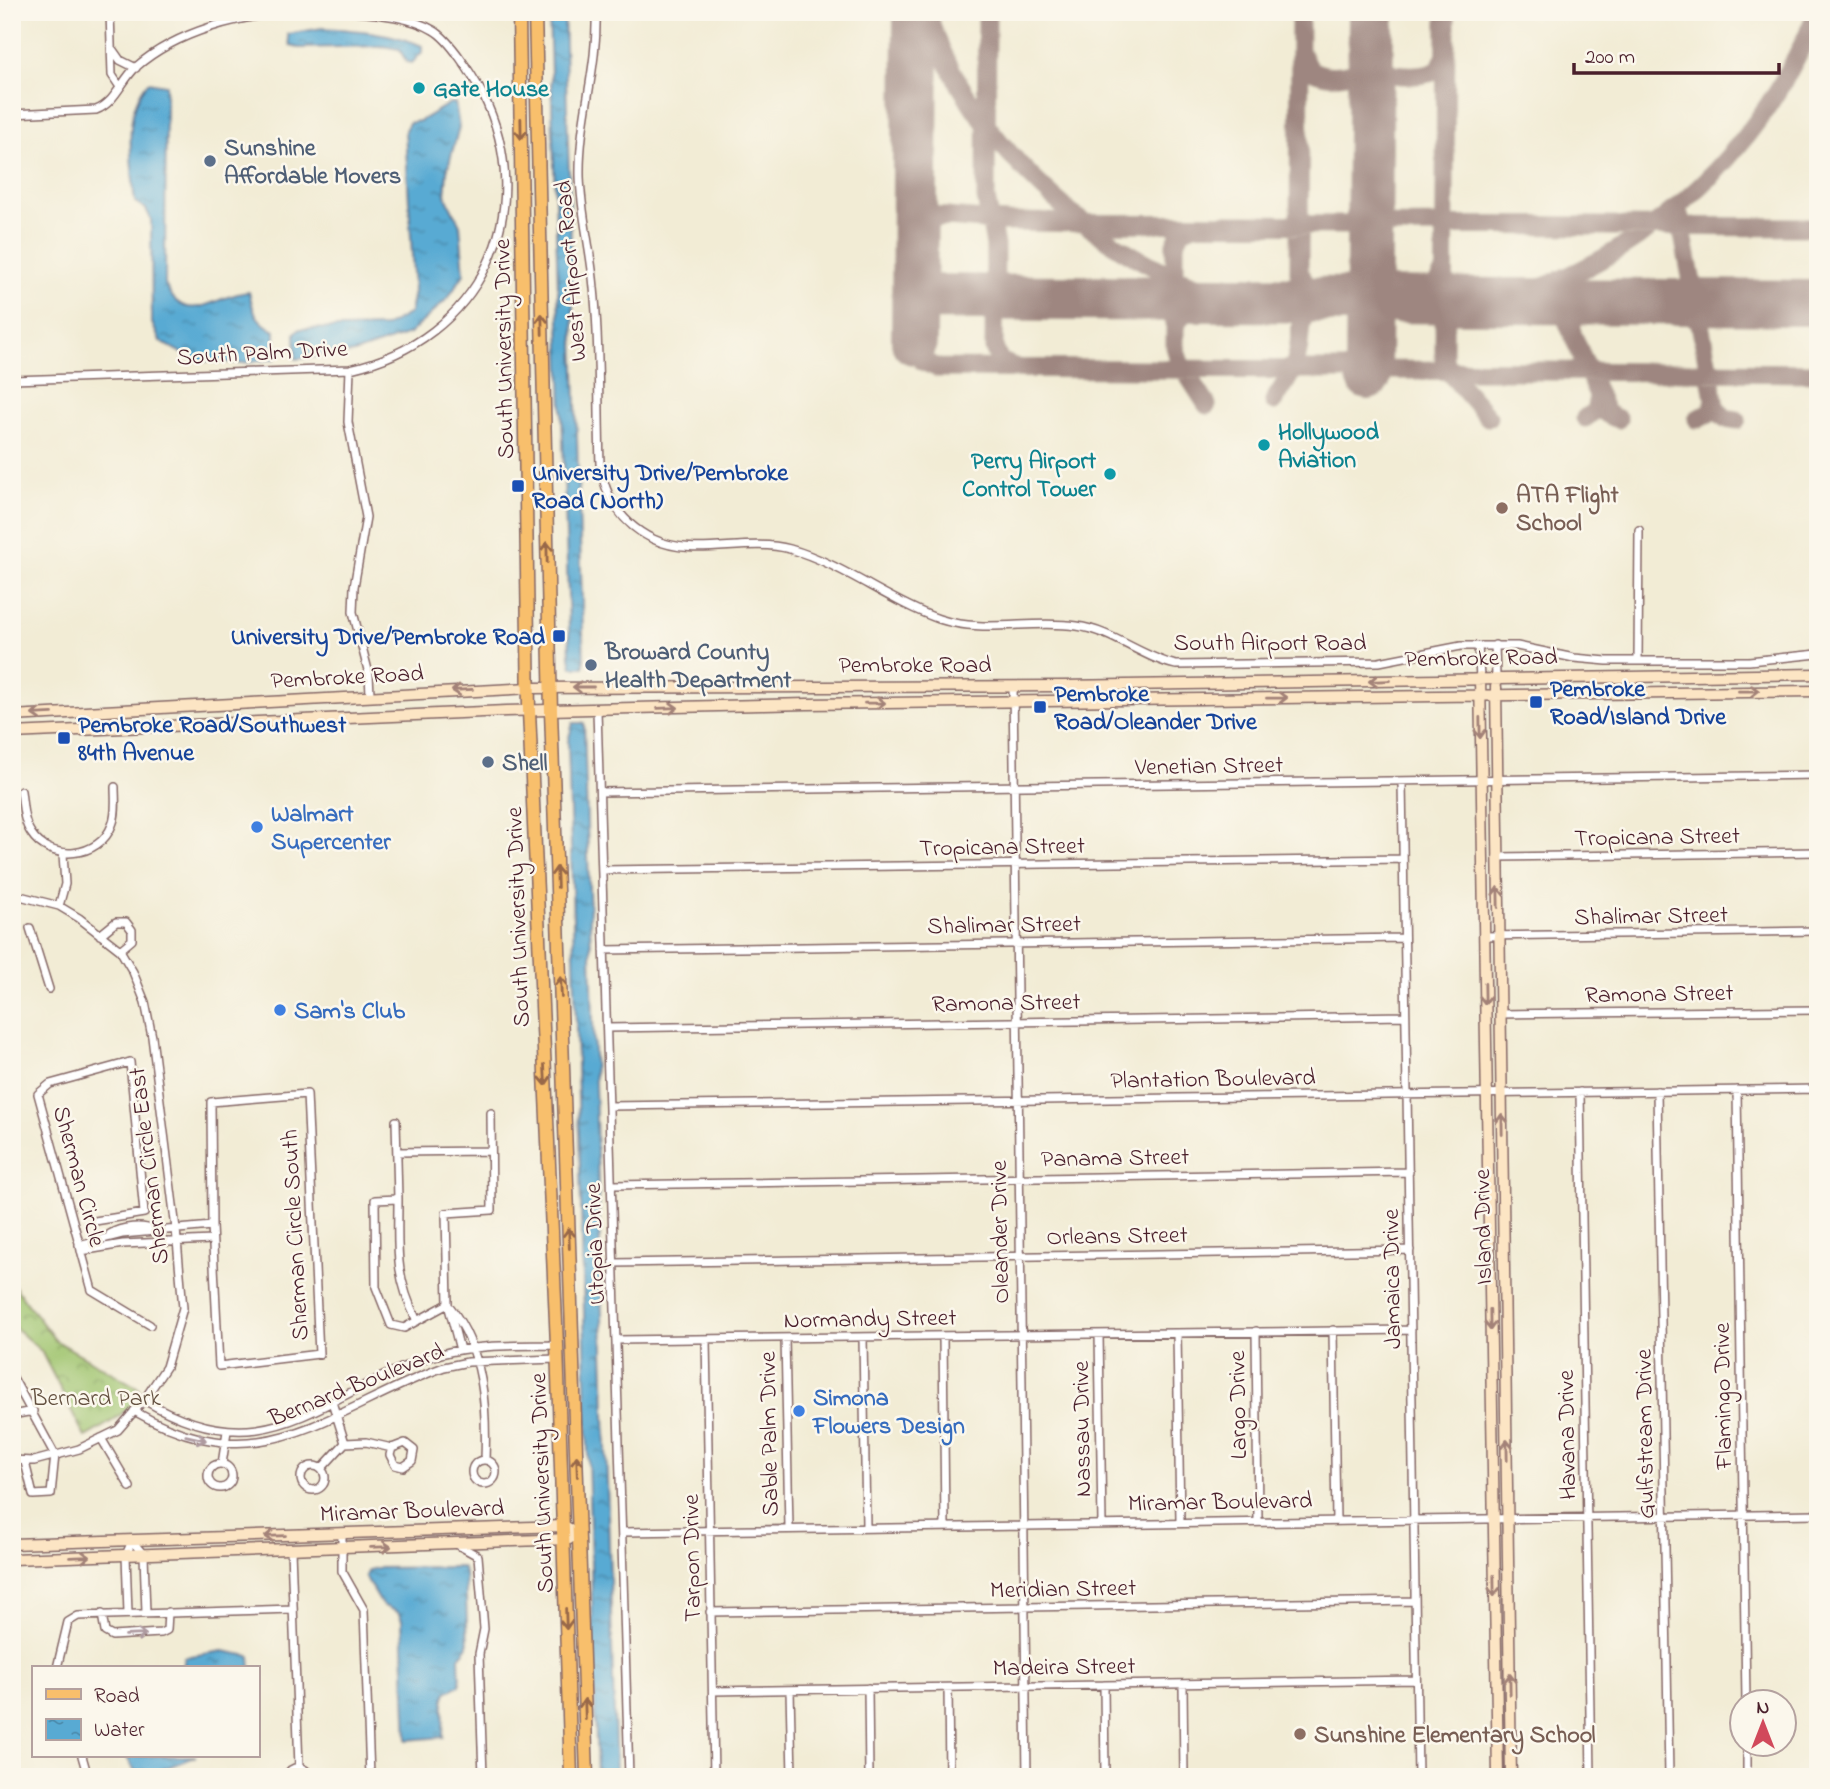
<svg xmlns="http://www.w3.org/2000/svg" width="1830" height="1789" font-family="'Indie Flower',sans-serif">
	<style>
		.park { fill: url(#park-crowns); stroke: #75724e; stroke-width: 2 }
		.water { fill: url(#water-ripples); stroke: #51647f; stroke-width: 2 }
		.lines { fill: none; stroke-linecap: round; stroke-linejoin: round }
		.taxiway { stroke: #9e8680; stroke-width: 19 }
		.runway { stroke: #9e8680; stroke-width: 46 }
		.street-casing { stroke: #856766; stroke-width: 10 }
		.secondary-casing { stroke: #856766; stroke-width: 13 }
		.primary-casing { stroke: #856766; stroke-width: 15 }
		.street { stroke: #fff; stroke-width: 7 }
		.secondary { stroke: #fce5c4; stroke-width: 10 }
		.primary { stroke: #f8bf6c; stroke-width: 12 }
		.oneway { stroke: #986748 }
		.oneway2 { stroke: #a38278 }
		.oneway3 { stroke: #ae9aa0 }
		.culture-dot { fill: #0f9aa8; stroke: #fbf7ec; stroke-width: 2.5 }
		.service-dot { fill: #5c6f8a; stroke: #fbf7ec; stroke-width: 2.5 }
		.transit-dot { fill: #1a4fb4; stroke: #fbf7ec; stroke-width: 2.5 }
		.education-dot { fill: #8d6e63; stroke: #fbf7ec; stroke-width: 2.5 }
		.shop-dot { fill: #3f7fe0; stroke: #fbf7ec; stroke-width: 2.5 }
		.labels { text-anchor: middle; stroke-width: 5; stroke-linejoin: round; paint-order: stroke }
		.culture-label { font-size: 24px; font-weight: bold; fill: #0d838f; stroke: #fbf7ec; text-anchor: start }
		.service-label { font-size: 24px; font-weight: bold; fill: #4e5e75; stroke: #fbf7ec; text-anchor: start }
		.street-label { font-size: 24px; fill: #4a1f2b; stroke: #fbf7ec }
		.transit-label { font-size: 24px; font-weight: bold; fill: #164399; stroke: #fbf7ec; text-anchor: start }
		.education-label { font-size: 24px; font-weight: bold; fill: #785e54; stroke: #fbf7ec; text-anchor: start }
		.shop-label { font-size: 24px; font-weight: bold; fill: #366cbe; stroke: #fbf7ec; text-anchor: start }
		.park-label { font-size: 24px; fill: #645140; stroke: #fbf7ec }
	</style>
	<defs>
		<pattern id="park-crowns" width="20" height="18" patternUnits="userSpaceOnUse" patternTransform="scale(1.75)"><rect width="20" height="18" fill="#a0c570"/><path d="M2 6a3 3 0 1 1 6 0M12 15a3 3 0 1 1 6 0" fill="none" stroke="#849f5c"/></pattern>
		<pattern id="water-ripples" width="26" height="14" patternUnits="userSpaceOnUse" patternTransform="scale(1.75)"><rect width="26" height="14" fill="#58aad3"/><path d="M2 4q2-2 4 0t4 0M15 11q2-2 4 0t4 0" fill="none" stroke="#4b8aab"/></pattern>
	</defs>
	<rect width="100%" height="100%" fill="#fbf7ec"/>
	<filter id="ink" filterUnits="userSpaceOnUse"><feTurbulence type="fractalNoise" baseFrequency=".0143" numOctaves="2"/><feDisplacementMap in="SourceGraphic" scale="14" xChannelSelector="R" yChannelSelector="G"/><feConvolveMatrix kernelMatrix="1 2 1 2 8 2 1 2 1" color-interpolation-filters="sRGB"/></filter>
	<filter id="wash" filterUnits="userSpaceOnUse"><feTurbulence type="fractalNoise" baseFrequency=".00686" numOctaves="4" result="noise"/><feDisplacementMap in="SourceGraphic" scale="28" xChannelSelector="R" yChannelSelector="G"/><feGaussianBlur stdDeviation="1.57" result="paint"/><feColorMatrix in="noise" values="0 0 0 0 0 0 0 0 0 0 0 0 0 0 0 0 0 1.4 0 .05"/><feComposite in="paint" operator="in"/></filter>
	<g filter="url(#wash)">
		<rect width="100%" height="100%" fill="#f2ecd5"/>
		<path class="park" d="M 12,1283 L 55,1340 L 140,1389 C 131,1413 106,1425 85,1437 L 41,1351 L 12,1325 Z"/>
		<path class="water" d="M 549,12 L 564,12 L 584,667 L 572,667 L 570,657 Z
			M 322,28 C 356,30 391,32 422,46 L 422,52 L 412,63 L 407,62 L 399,49 L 382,46 L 299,48 L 290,46 L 288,34 Z
			M 148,82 L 166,85 L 165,284 C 185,331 218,293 249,292 C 253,312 256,321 275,331 L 275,359 L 242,363 L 194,360 L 160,341 L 152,323 L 151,219 L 146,209 L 135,202 L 134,195 C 132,156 122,114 148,82 Z
			M 450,103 L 455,103 L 459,127 L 447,171 L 445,195 L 460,225 L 464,274 L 448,298 L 409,334 L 354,353 L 296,359 L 295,333 L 300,329 L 385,327 L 410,313 L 414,291 L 405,130 L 409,123 L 420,121 Z
			M 573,723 L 584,723 L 616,1777 L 597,1777 L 568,741 Z
			M 462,1567 L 465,1573 L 468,1646 L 459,1657 L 460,1685 L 446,1692 L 444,1698 L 443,1737 L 407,1740 L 402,1620 L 398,1612 L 382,1605 L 365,1576 L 368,1570 L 377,1568 Z
			M 223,1651 L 250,1656 L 251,1668 L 183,1668 L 185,1657 Z
			M 126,1756 L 196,1756 L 156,1772 L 135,1771 Z"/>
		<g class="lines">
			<path class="taxiway" d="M 927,12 C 967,143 1116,281 1254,299
				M 987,12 L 986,198 L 995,245 L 994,348 L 1000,361 L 1017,368
				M 1446,12 L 1444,359 L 1448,371 L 1488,417
				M 1300,51 L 1308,68 C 1327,81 1362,77 1370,54
				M 1370,54 C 1373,62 1377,68 1384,71 C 1397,77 1430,77 1440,68 L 1446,54
				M 1370,93 L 1379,78 L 1393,73
				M 915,204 L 935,216 L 1007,222 L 1346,225 L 1360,220 L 1369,206
				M 1369,206 L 1378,220 L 1392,225 L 1818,227
				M 1679,214 L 1716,408 L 1725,418 L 1737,420
				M 1196,224 L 1182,230 L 1175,244 L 1175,347 L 1180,363 L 1207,405
				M 915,248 L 920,225 L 939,217
				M 1410,300 L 1432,292 L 1444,272
				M 1535,301 L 1553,307 L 1565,316 L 1603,407 L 1607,414 L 1618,419
				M 1662,302 L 1686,307 L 1699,322
				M 1175,326 L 1188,306 L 1211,299
				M 1444,329 C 1446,318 1452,309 1462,305 C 1476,298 1494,300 1509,297 C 1528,293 1547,286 1564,278 C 1681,226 1770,130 1817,12
				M 1572,330 C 1571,313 1579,304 1595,301
				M 914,342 L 922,361 L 938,368 L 1345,370 L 1362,364 L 1369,351
				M 1369,351 L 1374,363 L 1390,370 L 1818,373
				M 1274,401 C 1282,388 1294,372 1297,356 C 1304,327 1292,310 1330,300 L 1310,291 L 1299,272 L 1300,12
				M 1585,418 L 1595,411 L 1598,397
				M 1697,419 L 1710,413 L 1715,400"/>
			<path class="runway" d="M 915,297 L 1818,303
				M 914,342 L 916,12
				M 1368,377 L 1371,12"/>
		</g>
	</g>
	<g filter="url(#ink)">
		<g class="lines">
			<defs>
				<path id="street" d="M 110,12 L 112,75 L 120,87
					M 596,12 C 598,69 579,118 580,176 C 581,214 591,250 594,288 C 600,346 598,405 600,464 C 605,497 622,524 653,539 C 695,559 746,537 790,549 C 843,564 888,601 939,619 C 984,634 1032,619 1077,626 C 1113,631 1141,657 1176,665 L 1379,662 L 1461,646 L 1517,646 L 1574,658 L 1607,661 L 1749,661 L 1818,654
					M 113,50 L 120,60 L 136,68
					M 12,114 L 96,110 C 115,103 122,80 136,67 C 177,31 241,15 294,12
					M 350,369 L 348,422 L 366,517 L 354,587 L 353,612 L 369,674 L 370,694
					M 12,380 L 350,369 C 479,341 542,212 482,93 C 472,75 450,39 433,30 C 413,18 378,13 355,12
					M 1495,645 L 1496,677
					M 1478,646 L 1480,677
					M 1638,661 L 1639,530
					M 1013,686 L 1027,1777
					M 597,710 L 629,1777
					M 1402,782 L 1418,1777
					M 21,791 C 23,805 23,821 31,833 C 50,863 100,858 112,825 C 117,814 115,798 115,787
					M 600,792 L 1818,775
					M 1497,857 L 1818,852
					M 602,870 L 1403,859
					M 12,894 L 59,906 L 79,918 L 120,950 L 133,972 L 145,1002 L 152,1037 L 176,1229 L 183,1308 L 166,1367 L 144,1400 L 118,1430 L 79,1449 L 34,1461 L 12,1460
					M 59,906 L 65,884 L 63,854
					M 30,928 L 49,989
					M 100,935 L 116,922 L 126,922 L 132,930 L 132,940 L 120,950
					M 1484,936 L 1818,931
					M 604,950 L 1404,938
					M 1500,1014 L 1818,1010
					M 607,1028 L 1405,1016
					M 1815,1089 L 1818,1261
					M 1737,1090 L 1746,1702
					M 1657,1091 L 1669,1777
					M 1580,1092 L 1591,1777
					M 307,1094 L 319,1354 L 219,1366 L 212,1226 L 211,1102 Z
					M 609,1106 L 1818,1089
					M 396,1121 L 398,1199 L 375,1200 L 376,1287 L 391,1325 L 404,1328 L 448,1304
					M 397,1152 L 490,1151
					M 612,1185 L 1409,1172
					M 398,1199 C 398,1249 394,1274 417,1321
					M 95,1221 L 144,1213 L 130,1062 L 50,1084 L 38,1094 L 92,1290 L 150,1325
					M 110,1234 C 121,1227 143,1224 155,1231
					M 79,1245 L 122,1234 L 212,1226
					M 81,1251 L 123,1244 L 212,1240
					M 614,1263 L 1410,1250
					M 450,1307 C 484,1350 487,1407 485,1460
					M 1333,1330 L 1336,1521
					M 1256,1331 L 1258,1521
					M 1177,1333 L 1180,1522
					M 1099,1334 L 1102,1524
					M 943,1336 L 945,1526
					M 863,1337 L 866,1527
					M 785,1338 L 789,1528
					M 706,1339 L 714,1777
					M 617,1340 L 1411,1330
					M 460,1350 L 448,1304 L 446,1213 L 492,1210 L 491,1113
					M 12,1376 L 55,1455 L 51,1494 L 33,1495 L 25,1462
					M 144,1400 C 274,1477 323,1387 441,1354 C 478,1344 519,1346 557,1345
					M 332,1402 L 345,1443
					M 134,1411 C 263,1485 325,1411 444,1367 L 468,1362 L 557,1359
					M 12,1415 L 33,1411
					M 101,1438 L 130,1487
					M472 1472a12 12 0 1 1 24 0a12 12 0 1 1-24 0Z
					M208 1476a12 12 0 1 1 24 0a12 12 0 1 1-24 0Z
					M 222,1464 L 227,1431
					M301 1478a12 12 0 1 1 24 0a12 12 0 1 1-24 0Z
					M 321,1469 L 345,1443 L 366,1442 L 392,1448 L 405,1443 L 414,1450 L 412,1461 L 403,1467 L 395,1465 L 390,1455 L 392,1448
					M 623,1532 L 1818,1514
					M 342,1534 L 342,1571 L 364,1610 L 370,1777
					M 458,1545 L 478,1556 L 484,1629 L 479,1654 L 483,1777
					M 291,1550 L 299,1767
					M 710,1612 L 1415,1601
					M 102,1614 L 105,1632 L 112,1636 L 161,1633 L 167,1630 L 168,1612
					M 128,1614 L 126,1555 L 132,1541 L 144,1555 L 146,1613
					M 57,1668 L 68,1622 L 78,1616 L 293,1609
					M 1183,1684 L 1184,1777
					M 1104,1685 L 1105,1777
					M 868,1688 L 869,1777
					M 948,1688 L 949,1777
					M 790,1690 L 792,1777
					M 713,1691 L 1416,1680
					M 1747,1744 L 1747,1777
					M 82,1756 L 88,1777
					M 286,1777 C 292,1764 305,1765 311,1777"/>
				<path id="secondary" d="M 1480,677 L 1498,1777
					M 1496,687 L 1511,1777
					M 12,716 L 530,688 L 1063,686 L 1818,674
					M 12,733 L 506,711 L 807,704 L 1818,691
					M 12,1544 L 564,1526 L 579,1534
					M 12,1559 L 569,1539"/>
				<path id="primary" d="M 519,12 L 529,711 L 557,1345 L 571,1777
					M 535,12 L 551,711 L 587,1777"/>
			</defs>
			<use href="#street" class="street-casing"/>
			<use href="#secondary" class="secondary-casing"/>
			<use href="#primary" class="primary-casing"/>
			<use href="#street" class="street"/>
			<use href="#secondary" class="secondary"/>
			<use href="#primary" class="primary"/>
		</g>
		<defs><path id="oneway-shaft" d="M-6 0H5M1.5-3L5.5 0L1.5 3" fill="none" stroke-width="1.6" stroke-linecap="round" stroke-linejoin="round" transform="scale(1.75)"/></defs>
		<g class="oneway">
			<use href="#oneway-shaft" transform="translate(521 129) rotate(89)"/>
			<use href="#oneway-shaft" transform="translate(542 324) rotate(-91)"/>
			<use href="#oneway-shaft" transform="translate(547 552) rotate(-91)"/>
			<use href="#oneway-shaft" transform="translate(557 877) rotate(-92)"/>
			<use href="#oneway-shaft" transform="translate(561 987) rotate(-92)"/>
			<use href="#oneway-shaft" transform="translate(545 1075) rotate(87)"/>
			<use href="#oneway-shaft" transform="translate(569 1238) rotate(-92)"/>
			<use href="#oneway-shaft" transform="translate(577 1466) rotate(-92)"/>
			<use href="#oneway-shaft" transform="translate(566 1619) rotate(88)"/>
			<use href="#oneway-shaft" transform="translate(585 1709) rotate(-92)"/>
		</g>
		<g class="oneway2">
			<use href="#oneway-shaft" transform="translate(1379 681) rotate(178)"/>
			<use href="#oneway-shaft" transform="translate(583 687) rotate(180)"/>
			<use href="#oneway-shaft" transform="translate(462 690) rotate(177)"/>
			<use href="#oneway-shaft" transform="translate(1749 691) rotate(-1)"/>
			<use href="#oneway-shaft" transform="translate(1277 698) rotate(-1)"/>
			<use href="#oneway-shaft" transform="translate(875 703) rotate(-1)"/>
			<use href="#oneway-shaft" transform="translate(668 708) rotate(-2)"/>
			<use href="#oneway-shaft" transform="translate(42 714) rotate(177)"/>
			<use href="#oneway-shaft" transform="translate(1480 728) rotate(89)"/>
			<use href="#oneway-shaft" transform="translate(1498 897) rotate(-91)"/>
			<use href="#oneway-shaft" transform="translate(1485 994) rotate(89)"/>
			<use href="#oneway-shaft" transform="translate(1502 1124) rotate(-91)"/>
			<use href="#oneway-shaft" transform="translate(1490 1320) rotate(89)"/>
			<use href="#oneway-shaft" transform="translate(1507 1450) rotate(-91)"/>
			<use href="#oneway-shaft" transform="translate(275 1536) rotate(178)"/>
			<use href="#oneway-shaft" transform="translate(381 1547) rotate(-2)"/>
			<use href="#oneway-shaft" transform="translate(80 1557) rotate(-2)"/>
			<use href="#oneway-shaft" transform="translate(1494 1586) rotate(89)"/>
			<use href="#oneway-shaft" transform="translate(1510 1684) rotate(-91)"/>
		</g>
		<g class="oneway3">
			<use href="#oneway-shaft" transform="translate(196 1438) rotate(13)"/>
			<use href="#oneway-shaft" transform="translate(136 1635) rotate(-2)"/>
		</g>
	</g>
	<g class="culture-dot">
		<circle cx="419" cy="88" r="7"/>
		<circle cx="1264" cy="445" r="7"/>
		<circle cx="1110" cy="474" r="7"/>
	</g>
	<g class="service-dot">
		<circle cx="210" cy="161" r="7"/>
		<circle cx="591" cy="665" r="7"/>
		<circle cx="488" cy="762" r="7"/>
	</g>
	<g class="transit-dot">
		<rect x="511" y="479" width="14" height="14" rx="3.5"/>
		<rect x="552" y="629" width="14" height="14" rx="3.5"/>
		<rect x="1529" y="695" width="14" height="14" rx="3.5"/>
		<rect x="1033" y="700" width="14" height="14" rx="3.5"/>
		<rect x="57" y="731" width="14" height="14" rx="3.5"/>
	</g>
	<g class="education-dot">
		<circle cx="1502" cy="508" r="7"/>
		<circle cx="1300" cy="1734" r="7"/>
	</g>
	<g class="shop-dot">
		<circle cx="257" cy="827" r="7"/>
		<circle cx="280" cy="1010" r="7"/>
		<circle cx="799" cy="1411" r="7"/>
	</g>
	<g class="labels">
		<g class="culture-label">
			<text x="433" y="96">Gate House</text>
			<text x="1278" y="439">Hollywood<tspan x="1278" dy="28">Aviation</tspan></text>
			<text x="1096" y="468" text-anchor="end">Perry Airport<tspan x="1096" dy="28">Control Tower</tspan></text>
		</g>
		<g class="service-label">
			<text x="224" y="155">Sunshine<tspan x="224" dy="28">Affordable Movers</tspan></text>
			<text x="605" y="659">Broward County<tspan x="605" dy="28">Health Department</tspan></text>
			<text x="502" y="770">Shell</text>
		</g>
		<g class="street-label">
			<text transform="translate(570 271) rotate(-95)" y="8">West Airport Road</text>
			<text transform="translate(503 349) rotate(-91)" y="8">South University Drive</text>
			<text transform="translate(262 352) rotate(-3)" y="8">South Palm Drive</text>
			<text x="1270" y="650">South Airport Road</text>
			<text transform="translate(1481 657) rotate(-1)" y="8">Pembroke Road</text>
			<text x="915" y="672">Pembroke Road</text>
			<text transform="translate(347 676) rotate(-3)" y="8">Pembroke Road</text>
			<text transform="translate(1209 765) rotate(-1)" y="8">Venetian Street</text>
			<text transform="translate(1657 836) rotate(-1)" y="8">Tropicana Street</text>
			<text transform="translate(1002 846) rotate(-1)" y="8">Tropicana Street</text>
			<text transform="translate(1651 915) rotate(-1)" y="8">Shalimar Street</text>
			<text transform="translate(517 917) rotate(-92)" y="8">South University Drive</text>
			<text transform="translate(1004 924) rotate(-1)" y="8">Shalimar Street</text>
			<text transform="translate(1659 993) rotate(-1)" y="8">Ramona Street</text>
			<text transform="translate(1006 1002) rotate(-1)" y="8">Ramona Street</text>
			<text transform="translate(1213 1078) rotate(-1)" y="8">Plantation Boulevard</text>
			<text transform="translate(1115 1157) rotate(-1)" y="8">Panama Street</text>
			<text transform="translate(148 1166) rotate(-97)" y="8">Sherman Circle East</text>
			<text transform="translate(80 1176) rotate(75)" y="8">Sherman Circle</text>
			<text transform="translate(1482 1227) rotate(-91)" y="8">Island Drive</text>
			<text transform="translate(999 1232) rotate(-91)" y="8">Oleander Drive</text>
			<text transform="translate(294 1235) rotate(-93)" y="8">Sherman Circle South</text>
			<text transform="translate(1117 1235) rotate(-1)" y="8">Orleans Street</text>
			<text transform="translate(594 1244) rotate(-92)" y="8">Utopia Drive</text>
			<text transform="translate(1391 1279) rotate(-91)" y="8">Jamaica Drive</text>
			<text transform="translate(870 1318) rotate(-1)" y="8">Normandy Street</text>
			<text transform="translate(356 1384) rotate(-22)" y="8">Bernard Boulevard</text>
			<text transform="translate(1722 1396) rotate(-91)" y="8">Flamingo Drive</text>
			<text transform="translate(1237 1405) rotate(-91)" y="8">Largo Drive</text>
			<text transform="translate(1081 1429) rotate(-91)" y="8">Nassau Drive</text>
			<text transform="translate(768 1434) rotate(-91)" y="8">Sable Palm Drive</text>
			<text transform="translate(1644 1434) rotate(-91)" y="8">Gulfstream Drive</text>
			<text transform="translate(1566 1435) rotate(-91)" y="8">Havana Drive</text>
			<text transform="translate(541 1483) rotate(-92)" y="8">South University Drive</text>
			<text transform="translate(1220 1501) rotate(-1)" y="8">Miramar Boulevard</text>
			<text transform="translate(412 1510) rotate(-2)" y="8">Miramar Boulevard</text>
			<text transform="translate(691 1558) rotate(-91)" y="8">Tarpon Drive</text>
			<text transform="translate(1063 1588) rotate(-1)" y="8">Meridian Street</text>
			<text transform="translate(1064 1666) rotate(-1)" y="8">Madeira Street</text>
		</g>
		<g class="transit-label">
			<text x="532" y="480">University Drive/Pembroke<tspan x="532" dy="28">Road (North)</tspan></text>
			<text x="545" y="644" text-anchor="end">University Drive/Pembroke Road</text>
			<text x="1550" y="696">Pembroke<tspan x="1550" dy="28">Road/Island Drive</tspan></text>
			<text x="1054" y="701">Pembroke<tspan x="1054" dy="28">Road/Oleander Drive</tspan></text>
			<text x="78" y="732">Pembroke Road/Southwest<tspan x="78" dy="28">84th Avenue</tspan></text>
		</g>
		<g class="education-label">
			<text x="1516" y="502">ATA Flight<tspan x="1516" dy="28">School</tspan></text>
			<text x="1314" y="1742">Sunshine Elementary School</text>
		</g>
		<g class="shop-label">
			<text x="271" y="821">Walmart<tspan x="271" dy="28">Supercenter</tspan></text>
			<text x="294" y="1018">Sam's Club</text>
			<text x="813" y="1405">Simona<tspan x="813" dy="28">Flowers Design</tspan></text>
		</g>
		<g class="park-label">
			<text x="96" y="1405">Bernard Park</text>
		</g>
	</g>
	<rect width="1830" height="1789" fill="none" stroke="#fbf7ec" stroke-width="42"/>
	<rect x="32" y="1666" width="228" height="91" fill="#fbf7ec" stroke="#b4a19f" stroke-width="2"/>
	<rect x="46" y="1689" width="35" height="10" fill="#f8bf6c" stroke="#b4a19f" stroke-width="2"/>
	<text x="94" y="1702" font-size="21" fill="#4a1f2b">Road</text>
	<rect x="46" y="1719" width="35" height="21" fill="url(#water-ripples)" stroke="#b4a19f" stroke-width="2"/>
	<text x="94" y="1736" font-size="21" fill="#4a1f2b">Water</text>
	<g transform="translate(1763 1723)"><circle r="33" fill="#fbf7ec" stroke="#b4a19f" stroke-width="2"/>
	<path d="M0-5L12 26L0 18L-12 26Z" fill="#d1495b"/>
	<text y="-10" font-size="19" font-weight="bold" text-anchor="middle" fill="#4a1f2b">N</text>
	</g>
	<path d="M1574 63v10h205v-10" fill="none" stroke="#4a1f2b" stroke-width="3.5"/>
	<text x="1585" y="63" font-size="21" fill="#4a1f2b" stroke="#fbf7ec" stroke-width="5" paint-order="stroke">200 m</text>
</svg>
